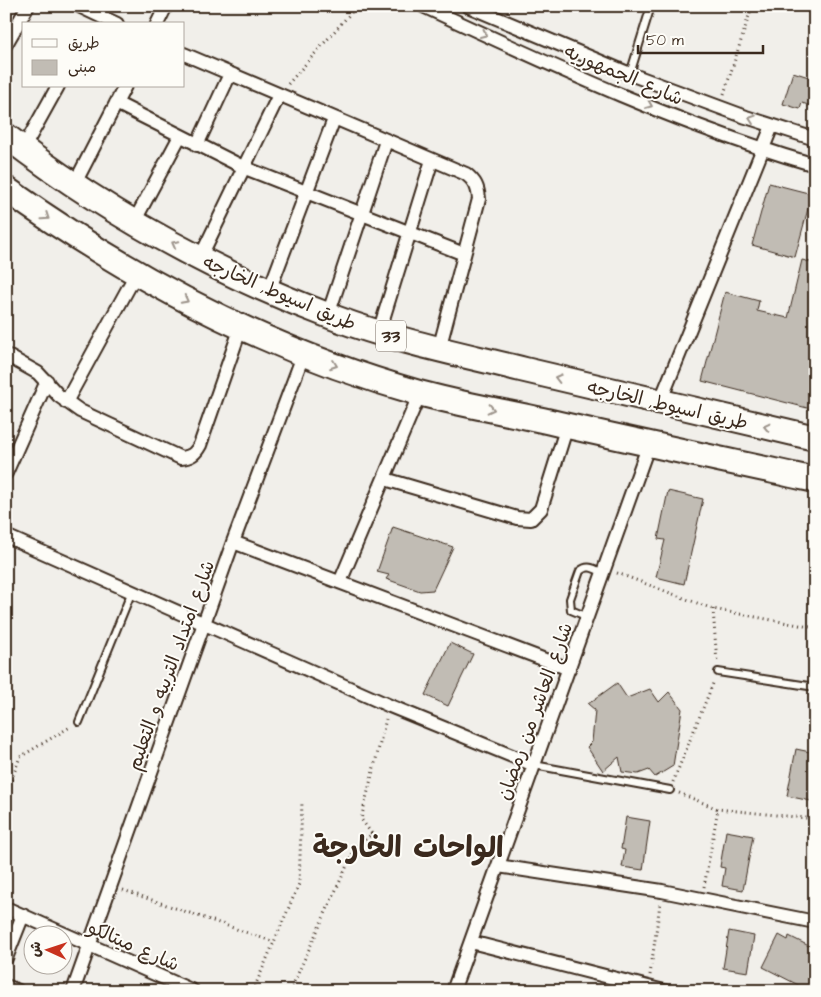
<svg xmlns="http://www.w3.org/2000/svg" width="821" height="997" font-family="'Architects Daughter','Playpen Sans Arabic',sans-serif">
	<style>
		.building { fill: #c1bcb4; stroke: #3b2a1e }
		.lines { fill: none; stroke-linecap: round; stroke-linejoin: round }
		.lane-casing { stroke: #3b2a1e; stroke-width: 10 }
		.street-casing { stroke: #3b2a1e; stroke-width: 16 }
		.highway-casing { stroke: #3b2a1e; stroke-width: 28 }
		.path { stroke: #3b2a1e; stroke-width: 3; stroke-dasharray: 1 4; stroke-linecap: butt }
		.lane { stroke: #fdfcf7; stroke-width: 6 }
		.street { stroke: #fdfcf7; stroke-width: 12 }
		.highway { stroke: #fdfcf7; stroke-width: 24 }
		.oneway { stroke: #9c938a }
		.labels { text-anchor: middle; stroke-width: 4; stroke-linejoin: round; paint-order: stroke }
		.shield { fill: #fdfcf7; stroke: #75695f; stroke-width: 1 }
		.shield-label { font-size: 18px; font-weight: bold; fill: #3b2a1e }
		.street-label { font-size: 19px; fill: #3b2a1e; stroke: #fdfcf7 }
		.town-label { font-size: 29px; font-weight: bold; fill: #3b2a1e; stroke: #fdfcf7 }
	</style>
	<rect width="100%" height="100%" fill="#f1efea"/>
	<filter id="ink" filterUnits="userSpaceOnUse"><feTurbulence type="fractalNoise" baseFrequency=".02" numOctaves="2"/><feDisplacementMap in="SourceGraphic" scale="10" xChannelSelector="R" yChannelSelector="G"/><feConvolveMatrix kernelMatrix="1 2 1 2 8 2 1 2 1" color-interpolation-filters="sRGB"/></filter>
	<g filter="url(#ink)">
		<path class="building" d="M 793,72 L 815,79 L 815,107 L 802,103 L 800,109 L 783,104 Z
			M 769,183 L 812,194 L 795,257 L 752,245 Z
			M 802,260 L 815,263 L 815,410 L 702,381 L 725,292 L 759,301 L 757,311 L 788,318 Z
			M 668,491 L 703,499 L 684,584 L 656,577 L 665,540 L 658,539 Z
			M 393,527 L 453,547 L 433,590 L 420,591 L 386,579 L 389,575 L 377,572 Z
			M 450,643 L 473,654 L 448,706 L 425,695 Z
			M 617,683 L 627,698 L 650,689 L 659,702 L 669,692 L 682,709 L 673,766 L 655,777 L 649,770 L 638,774 L 622,772 L 619,757 L 603,771 L 587,747 L 592,742 L 595,710 L 588,704 Z
			M 796,749 L 815,753 L 815,782 L 811,801 L 787,796 Z
			M 626,817 L 650,821 L 643,870 L 622,867 L 625,850 L 621,849 Z
			M 726,831 L 753,836 L 743,890 L 722,886 L 725,868 L 720,867 Z
			M 729,931 L 754,936 L 748,972 L 723,968 Z
			M 779,935 L 788,940 L 789,936 L 815,949 L 815,982 L 811,980 L 806,989 L 763,967 Z"/>
		<g class="lines">
			<defs>
				<path id="lane" d="M 630,74 L 651,6
					M 588,617 L 571,610 L 570,599 L 580,571 C 588,564 595,569 603,573
					M 718,672 L 815,687
					M 79,722 L 132,591
					M 534,765 L 670,790"/>
				<path id="street" d="M 79,6 L 117,24
					M 423,6 C 550,65 680,126 815,165
					M 468,6 L 630,74 L 746,117 L 815,139
					M 157,24 L 166,6
					M 6,44 L 28,6
					M 184,54 L 466,174 C 475,181 478,187 479,199 L 439,349
					M 116,103 L 245,168 L 464,254
					M 197,145 L 230,74
					M 23,149 L 58,86
					M 74,185 L 125,86
					M 134,222 L 180,136
					M 200,258 L 279,95
					M 269,291 L 334,119
					M 328,315 L 386,141
					M 379,332 L 432,160
					M 6,355 L 38,373 L 59,396 L 80,411 L 181,458 C 191,457 195,454 200,445 L 241,327
					M 66,402 L 136,274
					M 660,402 L 772,126
					M 6,473 L 47,381
					M 385,479 L 517,518 L 531,519 L 541,509 L 567,426
					M 6,536 L 390,706 L 534,765
					M 233,542 L 569,669
					M 340,582 L 420,393
					M 498,866 L 662,891 L 815,922
					M 6,908 L 193,991
					M 471,942 L 664,991
					M 6,958 L 23,915
					M 6,986 L 18,991
					M 73,991 L 233,542 L 304,353
					M 453,991 L 649,444"/>
				<path id="highway" d="M 6,136 C 105,212 218,274 335,318 C 396,341 461,354 525,370 C 621,393 718,415 815,438
					M 6,189 C 132,279 269,351 419,393 C 459,404 501,411 542,420 C 633,441 724,460 815,480"/>
			</defs>
			<use href="#lane" class="lane-casing"/>
			<use href="#street" class="street-casing"/>
			<use href="#highway" class="highway-casing"/>
			<path class="path" d="M 288,84 L 357,6
				M 724,94 L 752,6
				M 815,244 L 812,252 L 815,254
				M 617,573 L 713,609 L 815,628
				M 713,609 L 717,663
				M 673,782 L 714,681
				M 679,793 L 718,809 L 815,819
				M 6,794 L 20,757 L 70,727
				M 704,887 L 718,809
				M 123,890 L 274,942
				M 650,975 L 660,904
				M 253,991 L 299,884 L 302,802
				M 290,991 L 355,848 L 372,834 L 361,819 L 386,719"/>
			<use href="#lane" class="lane"/>
			<use href="#street" class="street"/>
			<use href="#highway" class="highway"/>
		</g>
		<defs><path id="oneway-chevron" d="M-2-3.5L2.5 0L-2 3.5" fill="none" stroke-width="1.6" stroke-linecap="round" stroke-linejoin="round" transform="scale(1.25)"/></defs>
		<g class="oneway">
			<use href="#oneway-chevron" transform="translate(484 34) rotate(24)"/>
			<use href="#oneway-chevron" transform="translate(649 105) rotate(22)"/>
			<use href="#oneway-chevron" transform="translate(752 119) rotate(-161)"/>
			<use href="#oneway-chevron" transform="translate(46 217) rotate(34)"/>
			<use href="#oneway-chevron" transform="translate(175 244) rotate(-152)"/>
			<use href="#oneway-chevron" transform="translate(185 300) rotate(27)"/>
			<use href="#oneway-chevron" transform="translate(334 365) rotate(20)"/>
			<use href="#oneway-chevron" transform="translate(558 378) rotate(-166)"/>
			<use href="#oneway-chevron" transform="translate(491 409) rotate(13)"/>
			<use href="#oneway-chevron" transform="translate(767 427) rotate(-167)"/>
		</g>
	</g>
	<g class="labels">
		<rect class="shield" x="376" y="320.5" width="30" height="31" rx="4"/>
		<g class="shield-label">
			<text x="391" y="342">33</text>
		</g>
		<g class="street-label">
			<text transform="translate(624 74) rotate(23)" y="7">شارع الجمهوريه</text>
			<text transform="translate(280 292) rotate(23)" y="7">طريق اسيوط, الخارجه</text>
			<text transform="translate(668 404) rotate(13)" y="7">طريق اسيوط, الخارجه</text>
			<text transform="translate(170 665) rotate(-70)" y="7">شارع امتداد التربيه و التعليم</text>
			<text transform="translate(534 711) rotate(-70)" y="7">شارع العاشر من رمضان</text>
			<text transform="translate(134 945) rotate(24)" y="7">شارع ميتالكو</text>
		</g>
		<g class="town-label">
			<text x="408" y="857">الواحات الخارجة</text>
		</g>
	</g>
	<rect width="821" height="997" fill="none" stroke="#fdfcf7" stroke-width="25"/>
	<rect x="12" y="12" width="796" height="972" fill="none" stroke="#3b2a1e" stroke-width="2" filter="url(#ink)"/>
	<rect x="22" y="22" width="162" height="65" fill="#fdfcf7" stroke="#afa8a0"/>
	<rect x="32" y="39" width="25" height="8" fill="#fdfcf7" stroke="#afa8a0"/>
	<text x="68" y="48" font-size="15" fill="#3b2a1e">طريق</text>
	<rect x="32" y="60" width="25" height="15" fill="#c1bcb4" stroke="#afa8a0"/>
	<text x="68" y="72" font-size="15" fill="#3b2a1e">مبنى</text>
	<g transform="translate(48 950) rotate(273)"><circle r="24" fill="#fdfcf7" stroke="#afa8a0"/>
	<path d="M0-4L9 19L0 12L-9 19Z" fill="#c8321e"/>
	<text y="-8" font-size="14" font-weight="bold" text-anchor="middle" fill="#3b2a1e">ش</text>
	</g>
	<path d="M638 45v8h125v-8" fill="none" stroke="#3b2a1e" stroke-width="2.5"/>
	<text x="646" y="45" font-size="15" fill="#3b2a1e" stroke="#fdfcf7" stroke-width="4" paint-order="stroke">50 m</text>
</svg>
